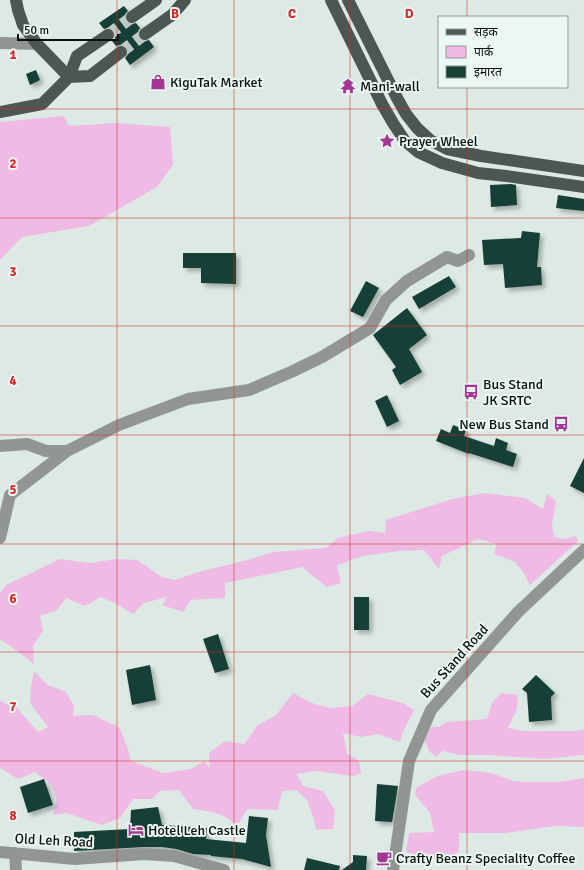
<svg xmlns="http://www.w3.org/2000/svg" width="584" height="870" font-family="Signika,'Noto Sans Devanagari',sans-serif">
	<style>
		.green { fill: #efbbe5 }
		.building { fill: #173f34; filter: url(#shadow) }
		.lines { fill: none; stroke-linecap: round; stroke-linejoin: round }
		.major-tunnel { stroke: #bec8c5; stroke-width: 12; stroke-dasharray: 12 6; stroke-linecap: butt }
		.minor { stroke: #919695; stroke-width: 12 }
		.major { stroke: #4d5653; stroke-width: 12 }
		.grid { fill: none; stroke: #d62828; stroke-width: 1; stroke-opacity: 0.55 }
		.labels { text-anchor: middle; stroke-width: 4; stroke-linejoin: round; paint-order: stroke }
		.poi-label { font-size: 14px; fill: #0b0f0e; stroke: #ebf7f2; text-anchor: start }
		.street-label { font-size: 14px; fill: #0b0f0e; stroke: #ebf7f2 }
		.grid-label { font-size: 13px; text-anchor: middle; font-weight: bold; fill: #d62828; stroke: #ebf7f2; stroke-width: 4; stroke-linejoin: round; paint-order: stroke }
	</style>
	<defs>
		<filter id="shadow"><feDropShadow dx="3.5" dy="3.5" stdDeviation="2" flood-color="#0004"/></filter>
	</defs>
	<rect width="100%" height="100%" fill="#dde9e5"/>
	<path class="green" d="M 64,116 L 69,126 L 116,123 L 170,127 L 173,165 L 157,187 L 89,226 L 22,237 L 0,260 L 0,122 Z
		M 485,493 L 525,498 L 543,509 L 547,494 L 556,501 L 552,525 L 554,537 L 564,539 L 576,536 L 578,541 L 530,585 L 524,573 L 515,562 L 494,554 L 497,544 L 478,539 L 442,556 L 439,569 L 424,550 L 399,551 L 363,556 L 337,565 L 341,583 L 327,587 L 310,574 L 303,567 L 225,583 L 225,598 L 191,600 L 183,612 L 162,605 L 167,597 L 144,603 L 133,614 L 117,604 L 101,597 L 85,606 L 66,598 L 57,610 L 40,616 L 43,631 L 33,646 L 34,664 L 19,652 L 3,641 L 0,640 L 0,593 L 6,585 L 60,559 L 89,563 L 117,559 L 137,560 L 162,577 L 175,580 L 198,572 L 248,560 L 273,552 L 326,548 L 338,538 L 368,531 L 385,533 L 386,520 L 452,499 Z
		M 34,671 L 48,685 L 66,692 L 74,706 L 73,716 L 93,715 L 120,728 L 128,749 L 131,761 L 163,773 L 191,769 L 204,761 L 210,768 L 209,753 L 225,741 L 244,744 L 257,726 L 276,715 L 293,693 L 312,703 L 330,708 L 352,706 L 368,694 L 403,703 L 414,710 L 403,732 L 400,742 L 378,734 L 361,737 L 343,733 L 347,754 L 359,761 L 361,773 L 353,776 L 316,771 L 297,774 L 303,786 L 323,791 L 335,810 L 333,829 L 316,830 L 314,819 L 307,800 L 296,790 L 282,791 L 278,810 L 247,809 L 237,826 C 222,812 213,812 193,809 L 179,790 L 160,791 L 152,799 L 133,799 L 120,818 L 102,825 L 67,813 L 53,815 L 57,800 L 51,784 L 35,772 L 18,779 L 0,768 L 0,701 L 17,708 L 38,732 L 48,727 L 30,703 L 31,686 Z
		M 501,693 L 518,695 L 517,709 L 508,728 L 523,731 L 575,731 L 584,729 L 584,755 L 546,759 L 487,755 L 460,755 L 443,751 L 436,757 L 429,751 L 424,739 L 431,727 L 439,727 L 446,722 L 487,719 L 492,703 Z
		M 464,770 L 491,773 L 514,781 L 525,782 L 558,782 L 584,778 L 584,827 L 555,826 L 506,833 L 459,833 L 459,851 L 449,860 L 427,859 L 406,852 L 409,833 L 434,832 L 430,813 L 415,795 L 416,788 L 437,776 Z"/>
	<path class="building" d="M 124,6 L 128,11 L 125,14 L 125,17 L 126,22 L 129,24 L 132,24 L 136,23 L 140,28 L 138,31 L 138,34 L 139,39 L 142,41 L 145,41 L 149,40 L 154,47 L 130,65 L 125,58 L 128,54 L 128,51 L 127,48 L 123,45 L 120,45 L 116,46 L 112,41 L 115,39 L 115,35 L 114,30 L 111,28 L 108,28 L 104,29 L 99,23 Z
		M 36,70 L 40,80 L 30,85 L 26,74 Z
		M 511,184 L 516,185 L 517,205 L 491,207 L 490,185 Z
		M 558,195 L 584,199 L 584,211 L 556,208 Z
		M 522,231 L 540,233 L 537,267 L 541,267 L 542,285 L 505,288 L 503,264 L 484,265 L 482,240 L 521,238 Z
		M 183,253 L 236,253 L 236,284 L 201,283 L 201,268 L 183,268 Z
		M 449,276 L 456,287 L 419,309 L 412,297 Z
		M 366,281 L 379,288 L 363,317 L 350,311 Z
		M 407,308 L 427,335 L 409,349 L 422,372 L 400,385 L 392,370 L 396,367 L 373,335 Z
		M 387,395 L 399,421 L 387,427 L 375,401 Z
		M 453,425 L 466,430 L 464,436 L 494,446 L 496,438 L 508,443 L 506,450 L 517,454 L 513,467 L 469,453 L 469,454 L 436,441 L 441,429 L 450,433 Z
		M 584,458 L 584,493 L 570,486 Z
		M 354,597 L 369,597 L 369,630 L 354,630 Z
		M 218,634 L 229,669 L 215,673 L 203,639 Z
		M 150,665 L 156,700 L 132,705 L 126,670 Z
		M 536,675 L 555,693 L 551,697 L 552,720 L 529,722 L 527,693 L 522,689 Z
		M 44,779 L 53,805 L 28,813 L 20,787 Z
		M 377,784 L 398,786 L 392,822 L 375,821 Z
		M 158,807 L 162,825 L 207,828 L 206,839 L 246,843 L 249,816 L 268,818 L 266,835 L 271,867 L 242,859 L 211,856 L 211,855 L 193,854 L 176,849 L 162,847 L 143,847 L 74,851 L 74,832 L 130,829 L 131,810 Z
		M 353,855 L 367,856 L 366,870 L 342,870 L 353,862 Z
		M 307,858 L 340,866 L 339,870 L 304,870 Z"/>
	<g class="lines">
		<path class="major-tunnel" d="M 108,35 L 132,17
			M 121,52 L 145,34"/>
		<path class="minor" d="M 0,43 L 37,44
			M 0,446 L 27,444 L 46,451 L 67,451 L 119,425 L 188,399 L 249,390 L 291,372 L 322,357 L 370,328 L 386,300 L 407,281 L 447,257 L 458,261 L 469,255
			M 0,538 L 10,495 L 67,451
			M 0,852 L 75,859 L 144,854 L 174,856 L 224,870
			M 15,853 L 16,870
			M 393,870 L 409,761 L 431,710 L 518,612 L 584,550"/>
		<path class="major" d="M 16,0 L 18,10 L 23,25 L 37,44 L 69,77
			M 331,0 L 382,104 L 393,123 L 405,141 L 418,152 L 442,163 L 478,173 L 506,176 L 584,187
			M 348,0 L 397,98 L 406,114 L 417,128 L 430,140 L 447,149 L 481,156 L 584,171
			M 132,17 L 156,0
			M 145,34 L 172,15 L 185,0
			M 69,77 L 90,76 L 121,52
			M 0,112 L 42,104 L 69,77 L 77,56 L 108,35"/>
	</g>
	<path class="grid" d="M 117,0 L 117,870M 234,0 L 234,870M 350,0 L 350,870M 467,0 L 467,17M 467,87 L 467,870M 0,109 L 584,109M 0,218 L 584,218M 0,326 L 584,326M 0,435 L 584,435M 0,544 L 584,544M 0,652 L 584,652M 0,761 L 584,761"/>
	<defs>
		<symbol id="shop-bare" viewBox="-9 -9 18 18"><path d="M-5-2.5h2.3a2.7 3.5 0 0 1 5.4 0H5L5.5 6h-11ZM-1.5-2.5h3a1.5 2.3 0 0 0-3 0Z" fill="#a43695" stroke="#ebf7f2" stroke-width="2.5" paint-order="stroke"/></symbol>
		<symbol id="temple-bare" viewBox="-9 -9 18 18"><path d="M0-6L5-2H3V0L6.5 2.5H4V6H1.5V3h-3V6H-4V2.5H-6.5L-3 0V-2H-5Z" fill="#a43695" stroke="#ebf7f2" stroke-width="2.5" paint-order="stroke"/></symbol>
		<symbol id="sight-bare" viewBox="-9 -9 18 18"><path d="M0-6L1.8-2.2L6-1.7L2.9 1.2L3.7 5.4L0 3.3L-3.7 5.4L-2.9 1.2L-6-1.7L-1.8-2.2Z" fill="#a43695" stroke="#ebf7f2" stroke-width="2.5" paint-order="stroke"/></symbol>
		<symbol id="bus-bare" viewBox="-9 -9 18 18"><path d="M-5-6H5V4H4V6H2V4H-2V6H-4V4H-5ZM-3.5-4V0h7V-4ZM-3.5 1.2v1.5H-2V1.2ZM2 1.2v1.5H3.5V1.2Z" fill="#a43695" stroke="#ebf7f2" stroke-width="2.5" paint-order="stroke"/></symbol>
		<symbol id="hotel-bare" viewBox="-9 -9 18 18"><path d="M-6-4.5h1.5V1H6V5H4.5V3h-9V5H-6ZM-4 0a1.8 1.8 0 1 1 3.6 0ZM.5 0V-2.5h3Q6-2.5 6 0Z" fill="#a43695" stroke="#ebf7f2" stroke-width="2.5" paint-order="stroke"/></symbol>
		<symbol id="cafe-bare" viewBox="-9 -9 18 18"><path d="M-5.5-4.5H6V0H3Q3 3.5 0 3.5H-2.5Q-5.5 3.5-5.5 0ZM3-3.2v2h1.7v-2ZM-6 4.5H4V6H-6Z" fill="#a43695" stroke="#ebf7f2" stroke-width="2.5" paint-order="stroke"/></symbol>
	</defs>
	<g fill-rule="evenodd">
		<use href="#shop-bare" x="147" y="71" width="22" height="22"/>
		<use href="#temple-bare" x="337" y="75" width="22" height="22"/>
		<use href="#sight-bare" x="376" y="130" width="22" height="22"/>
		<use href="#bus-bare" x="460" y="381" width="22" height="22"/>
		<use href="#bus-bare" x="550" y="413" width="22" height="22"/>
		<use href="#hotel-bare" x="125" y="819" width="22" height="22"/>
		<use href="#cafe-bare" x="373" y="847" width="22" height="22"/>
	</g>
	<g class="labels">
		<g class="poi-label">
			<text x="170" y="87">KiguTak Market</text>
			<text x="360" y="91">Mani-wall</text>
			<text x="399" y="146">Prayer Wheel</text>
			<text x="483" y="389">Bus Stand<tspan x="483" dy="16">JK SRTC</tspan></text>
			<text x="549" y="429" text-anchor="end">New Bus Stand</text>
			<text x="148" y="835">Hotel Leh Castle</text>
			<text x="396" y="863">Crafty Beanz Speciality Coffee</text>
		</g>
		<g class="street-label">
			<text transform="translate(454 661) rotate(-48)" y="5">Bus Stand Road</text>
			<text transform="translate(54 840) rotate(3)" y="5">Old Leh Road</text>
		</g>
	</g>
	<g class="grid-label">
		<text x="175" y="18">B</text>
		<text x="292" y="18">C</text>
		<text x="409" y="18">D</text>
		<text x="13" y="59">1</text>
		<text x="13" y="168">2</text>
		<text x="13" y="276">3</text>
		<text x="13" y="385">4</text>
		<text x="13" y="494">5</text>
		<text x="13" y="603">6</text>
		<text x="13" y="711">7</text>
		<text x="13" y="820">8</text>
	</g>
	<rect x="438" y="16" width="130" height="72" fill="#ebf7f2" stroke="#919a97"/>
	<rect x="446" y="29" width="20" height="6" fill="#4d5653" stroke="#919a97"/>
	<text x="474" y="36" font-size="12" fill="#0b0f0e">सड़क</text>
	<rect x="446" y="46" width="20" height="12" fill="#efbbe5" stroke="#919a97"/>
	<text x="474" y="56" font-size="12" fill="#0b0f0e">पार्क</text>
	<rect x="446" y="66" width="20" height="12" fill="#173f34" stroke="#919a97"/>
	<text x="474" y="76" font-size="12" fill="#0b0f0e">इमारत</text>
	<path d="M18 34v6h100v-6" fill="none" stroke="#0b0f0e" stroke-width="2"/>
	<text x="24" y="34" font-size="12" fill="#0b0f0e" stroke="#ebf7f2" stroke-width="3" paint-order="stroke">50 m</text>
</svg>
